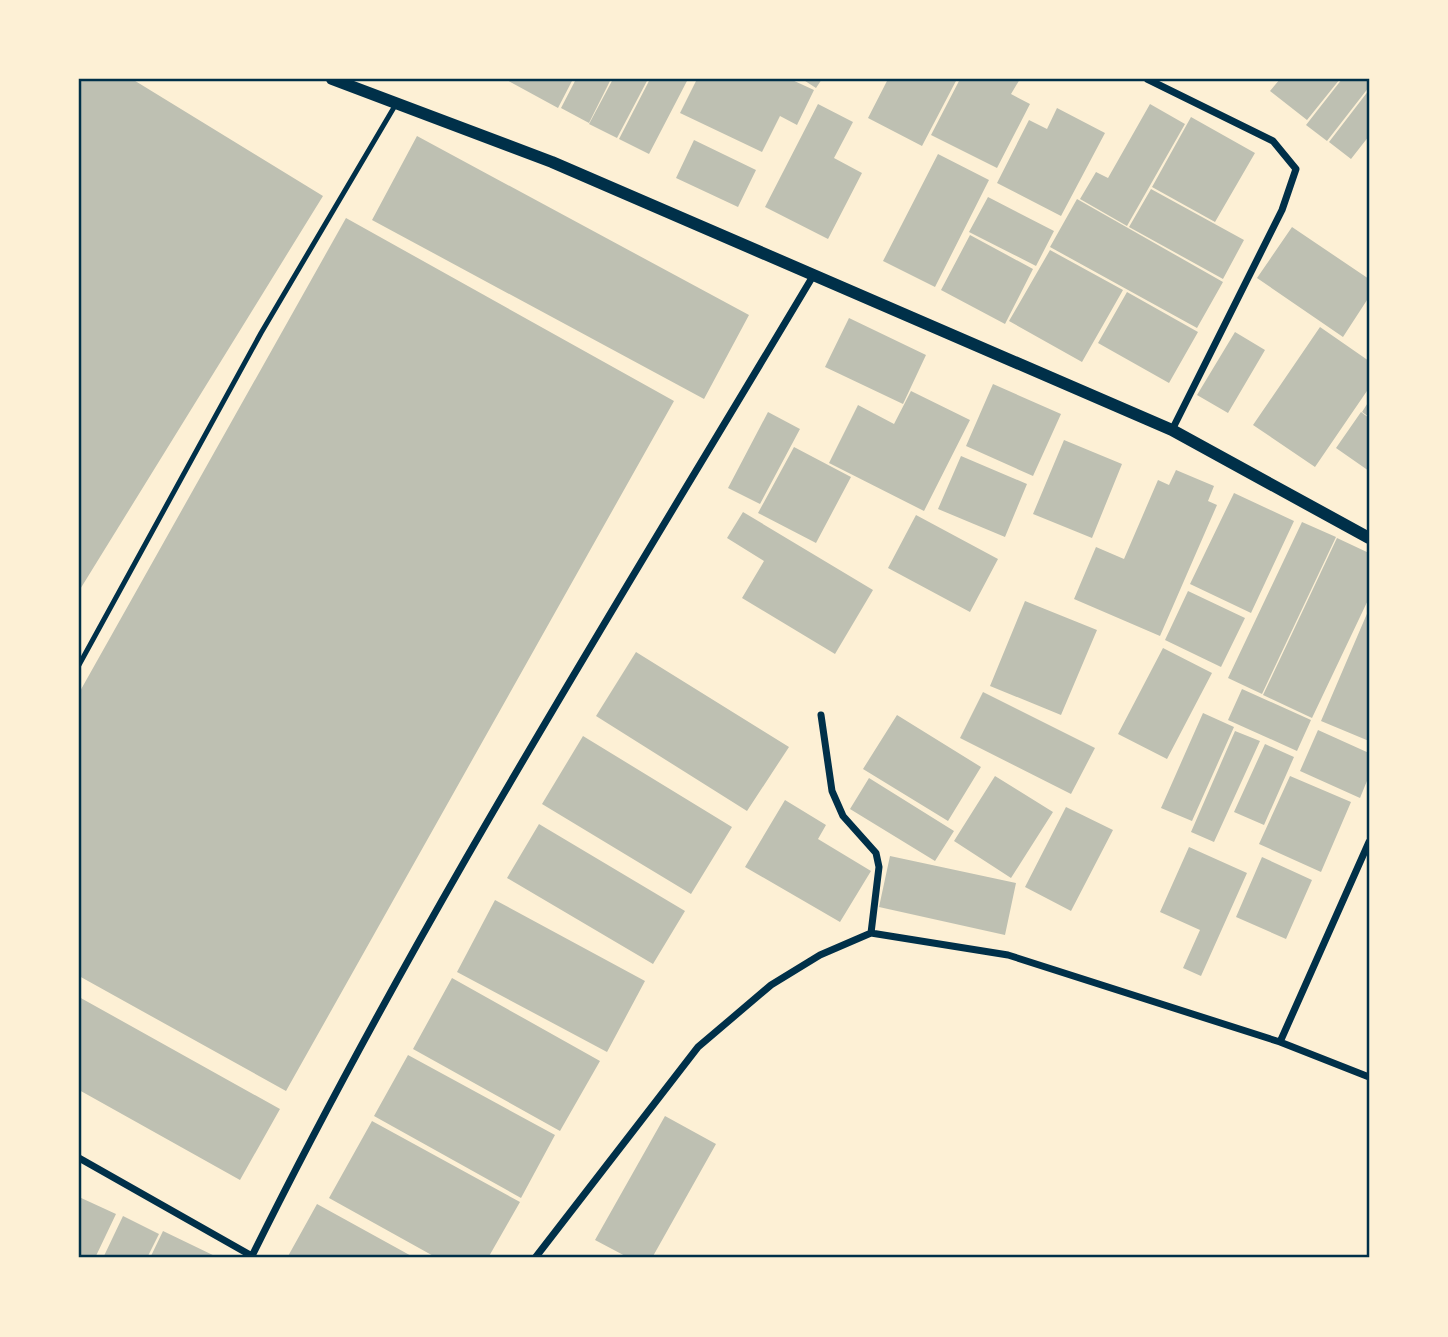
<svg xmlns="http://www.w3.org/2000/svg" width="1448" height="1337" font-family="'Open Sans',sans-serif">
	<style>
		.building { fill: #bec0b2 }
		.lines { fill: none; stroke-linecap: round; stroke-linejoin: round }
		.service { stroke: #003049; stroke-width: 5 }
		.minor { stroke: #003049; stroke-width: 7 }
		.tertiary { stroke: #003049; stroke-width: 12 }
		.neatline { fill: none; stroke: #003049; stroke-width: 2.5 }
	</style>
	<rect width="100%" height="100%" fill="#fdf0d5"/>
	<path class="building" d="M 79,79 L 132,79 L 323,196 L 79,591 Z
		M 505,79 L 573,79 L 558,108 Z
		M 576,79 L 611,79 L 589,123 L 561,108 Z
		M 613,79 L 648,79 L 617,138 L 589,124 Z
		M 650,79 L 688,79 L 649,154 L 619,139 Z
		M 697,79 L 790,79 L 814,90 L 797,125 L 780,116 L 762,152 L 680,113 Z
		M 802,79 L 822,79 L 816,88 Z
		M 888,79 L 957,79 L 922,146 L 868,118 Z
		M 960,79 L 1020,79 L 1011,94 L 1030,104 L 997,168 L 931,135 Z
		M 1280,79 L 1340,79 L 1307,120 L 1270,91 Z
		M 1342,79 L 1369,79 L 1369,87 L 1327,141 L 1306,125 Z
		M 1369,90 L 1369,136 L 1351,159 L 1329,142 Z
		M 818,104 L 853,122 L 834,158 L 862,173 L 828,239 L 765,207 Z
		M 1150,104 L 1185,124 L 1127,226 L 1080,199 L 1096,172 L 1108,178 Z
		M 1057,108 L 1105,133 L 1061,216 L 997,183 L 1029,120 L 1047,129 Z
		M 1191,117 L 1255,153 L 1215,222 L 1152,187 Z
		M 417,136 L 749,315 L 704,399 L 372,220 Z
		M 694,140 L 756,170 L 738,207 L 676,178 Z
		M 938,154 L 989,180 L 935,287 L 883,261 Z
		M 1151,189 L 1244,240 L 1223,279 L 1129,227 Z
		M 988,197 L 1054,231 L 1036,266 L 969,232 Z
		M 1077,199 L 1223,282 L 1197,328 L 1050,247 Z
		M 346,218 L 674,401 L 286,1091 L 79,976 L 79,693 Z
		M 1292,227 L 1369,279 L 1369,297 L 1343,337 L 1257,278 Z
		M 970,235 L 1033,269 L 1005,324 L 941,290 Z
		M 1050,250 L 1123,290 L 1082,362 L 1009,321 Z
		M 1127,292 L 1198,332 L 1169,383 L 1098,343 Z
		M 849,318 L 926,355 L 903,404 L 825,367 Z
		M 1320,327 L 1369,361 L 1369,388 L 1315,467 L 1253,425 Z
		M 1235,332 L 1265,350 L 1228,413 L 1197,395 Z
		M 993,384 L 1061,414 L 1033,476 L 966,446 Z
		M 911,391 L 970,420 L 924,511 L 829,463 L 858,405 L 894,424 Z
		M 1369,401 L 1369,417 L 1362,412 Z
		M 768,412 L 800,429 L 760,504 L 728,488 Z
		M 1361,412 L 1369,418 L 1369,471 L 1336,448 Z
		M 1064,440 L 1122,464 L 1092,538 L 1033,514 Z
		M 794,447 L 851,477 L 816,543 L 758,513 Z
		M 961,456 L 1027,484 L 1005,537 L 938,509 Z
		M 1176,470 L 1214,486 L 1208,501 L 1217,505 L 1160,636 L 1074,599 L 1096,547 L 1124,559 L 1158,480 L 1169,485 Z
		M 1234,493 L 1294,521 L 1251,613 L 1190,584 Z
		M 743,512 L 873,590 L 835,654 L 742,598 L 764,561 L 727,538 Z
		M 916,515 L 998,559 L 970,612 L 888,568 Z
		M 1302,522 L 1336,537 L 1262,694 L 1228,678 Z
		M 1337,538 L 1369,553 L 1369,598 L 1312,718 L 1263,695 Z
		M 1188,591 L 1245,618 L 1221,667 L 1165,640 Z
		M 1025,601 L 1097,630 L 1061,715 L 990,686 Z
		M 1369,609 L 1369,741 L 1321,721 Z
		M 1163,648 L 1212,673 L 1167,759 L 1118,734 Z
		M 636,652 L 789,747 L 747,811 L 596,716 Z
		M 1242,689 L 1311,720 L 1297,751 L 1228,720 Z
		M 983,692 L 1095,748 L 1071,794 L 960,738 Z
		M 1203,713 L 1234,727 L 1192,821 L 1161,808 Z
		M 897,715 L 981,767 L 948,821 L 863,769 Z
		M 1318,730 L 1369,753 L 1369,776 L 1360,798 L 1300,771 Z
		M 1235,731 L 1260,741 L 1214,842 L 1191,832 Z
		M 583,736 L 732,827 L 691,894 L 542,804 Z
		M 1265,744 L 1294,757 L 1264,825 L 1234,812 Z
		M 995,776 L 1053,812 L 1011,878 L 954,841 Z
		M 1290,776 L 1351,802 L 1321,872 L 1259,844 Z
		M 869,778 L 954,831 L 935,861 L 850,809 Z
		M 785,800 L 826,825 L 818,839 L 871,871 L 840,922 L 745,867 Z
		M 1066,807 L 1113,830 L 1071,911 L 1025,887 Z
		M 539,824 L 685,911 L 653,964 L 507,878 Z
		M 1189,847 L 1247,873 L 1201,976 L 1183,968 L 1200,930 L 1160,912 Z
		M 890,856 L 1016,883 L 1005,935 L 879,907 Z
		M 1262,857 L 1312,880 L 1286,939 L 1236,917 Z
		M 495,900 L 645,981 L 607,1052 L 457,972 Z
		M 452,978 L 600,1061 L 560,1131 L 413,1049 Z
		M 79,997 L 280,1109 L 240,1180 L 79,1090 Z
		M 408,1055 L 555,1135 L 521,1198 L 374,1116 Z
		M 665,1116 L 716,1144 L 652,1258 L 629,1258 L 595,1240 Z
		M 372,1121 L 520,1202 L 488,1258 L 437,1258 L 329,1198 Z
		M 79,1197 L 116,1214 L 95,1258 L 79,1258 Z
		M 317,1204 L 415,1258 L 287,1258 Z
		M 123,1216 L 159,1234 L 147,1258 L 103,1258 Z
		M 163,1231 L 219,1258 L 150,1258 Z"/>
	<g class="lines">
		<path class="service" d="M 79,665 L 261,333 L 396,104"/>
		<path class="minor" d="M 1147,79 L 1273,141 L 1296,169 L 1282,210 L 1172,430
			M 821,715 L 832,791 L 843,816 L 876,853 L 879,867 L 871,933
			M 1280,1042 L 1369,842
			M 79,1158 L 252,1256
			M 251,1258 C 418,920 620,600 813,276
			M 535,1258 L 698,1047 L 771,985 L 820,955 L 871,933 L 1008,955 L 1280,1042 L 1369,1077"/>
		<path class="tertiary" d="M 332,79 L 552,162 L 1172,430 L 1369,538"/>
	</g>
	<rect width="1448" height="1337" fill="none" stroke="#fdf0d5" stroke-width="161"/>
	<rect x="80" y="80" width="1288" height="1176" class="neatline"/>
</svg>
